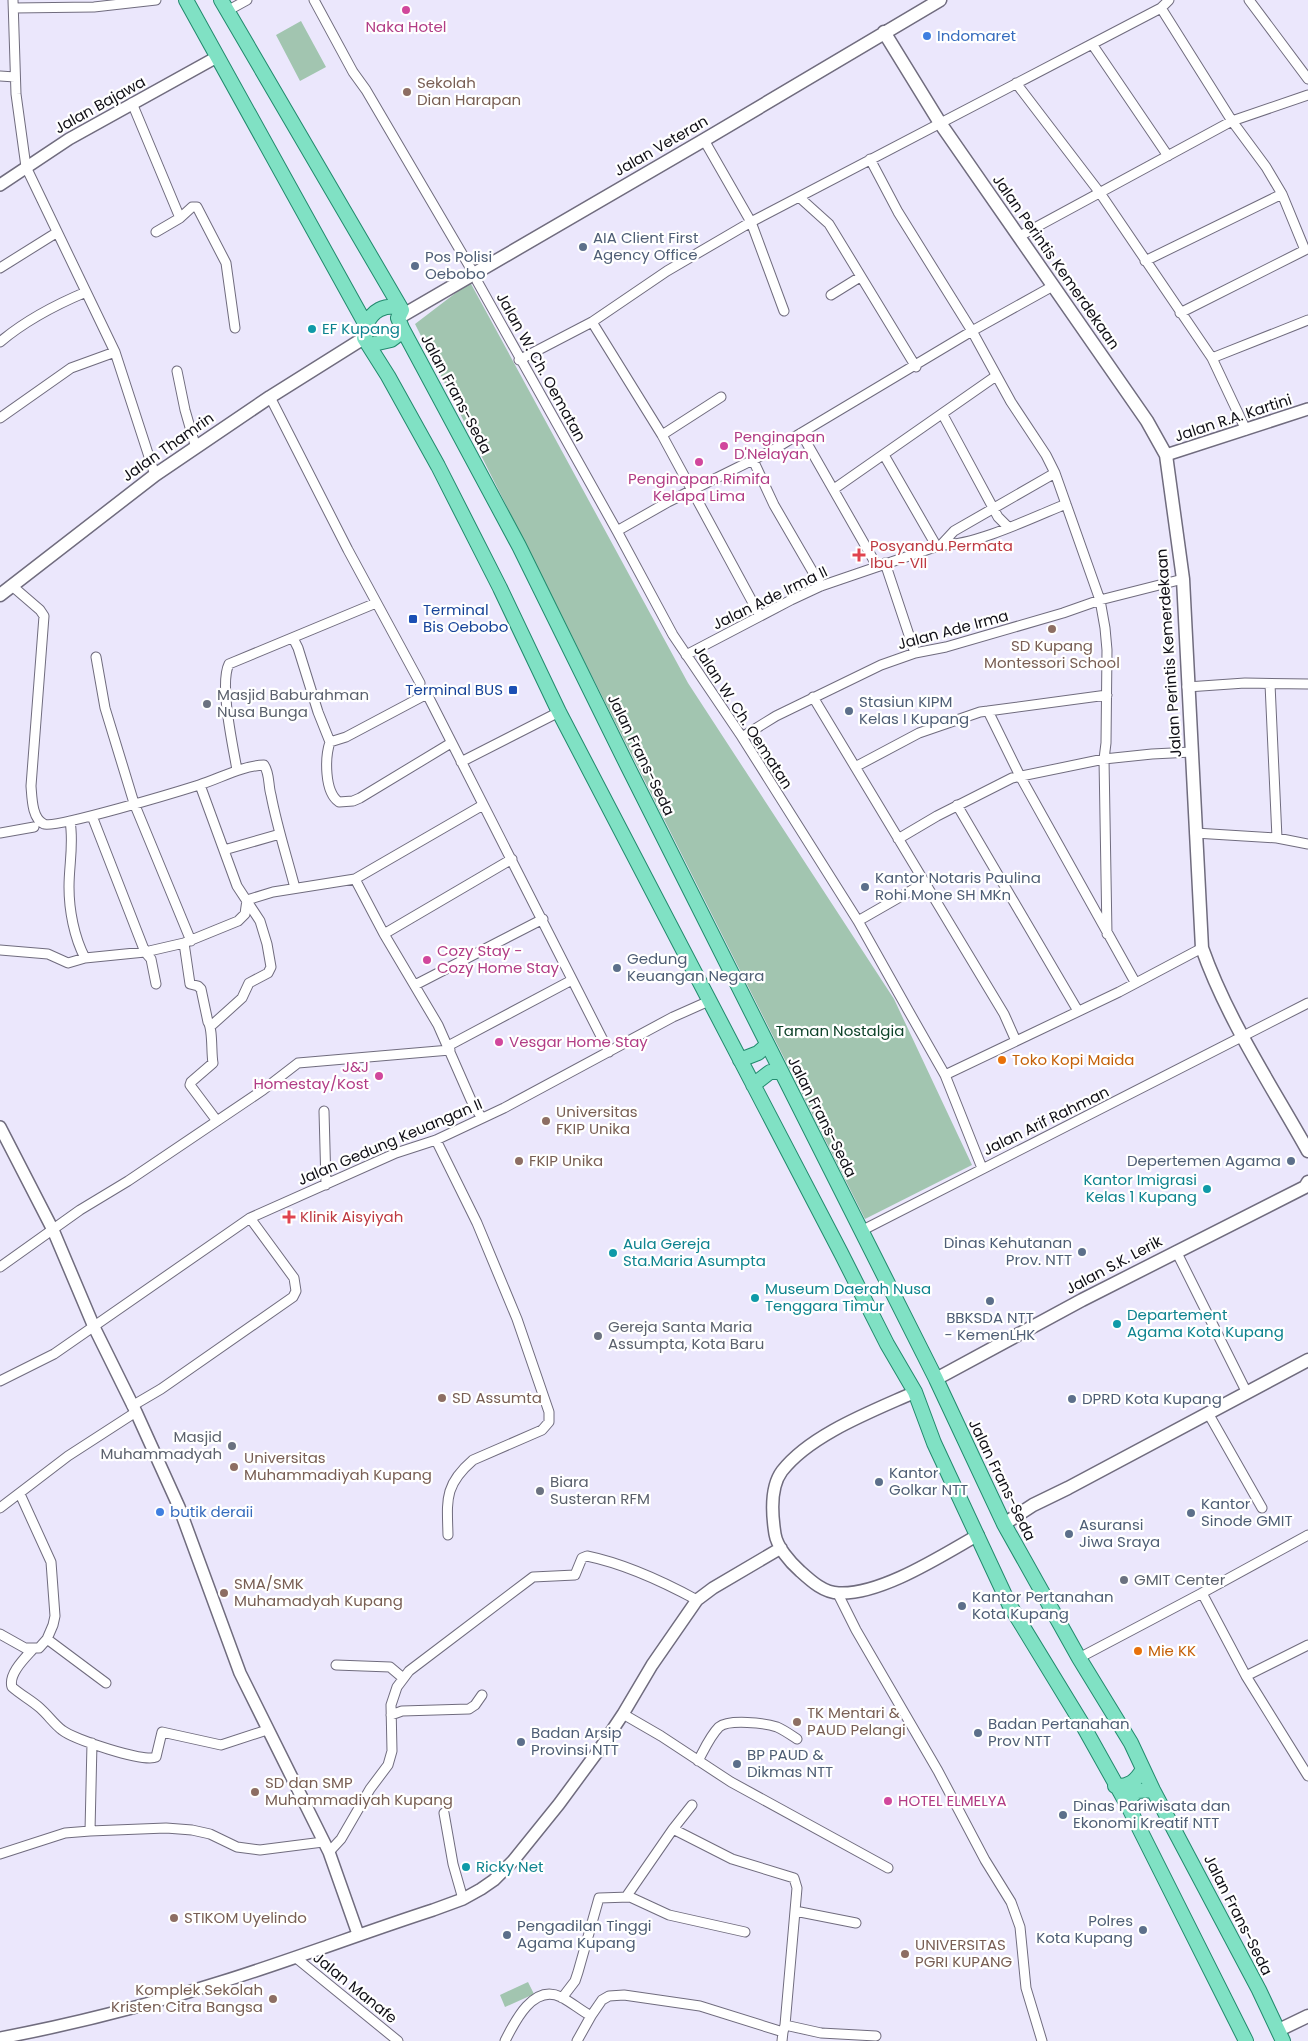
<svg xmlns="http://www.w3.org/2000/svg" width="1308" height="2041" font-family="Poppins,sans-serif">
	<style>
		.green { fill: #a2c5b0 }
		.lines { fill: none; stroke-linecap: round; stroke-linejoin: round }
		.minor-casing { stroke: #706c7e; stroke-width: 11 }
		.tertiary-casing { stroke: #706c7e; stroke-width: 14 }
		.secondary-casing { stroke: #706c7e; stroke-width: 15 }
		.primary-casing { stroke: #218a6d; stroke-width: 16 }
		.minor { stroke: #fff; stroke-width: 9 }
		.tertiary { stroke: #fff; stroke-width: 11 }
		.secondary { stroke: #fff; stroke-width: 12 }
		.primary { stroke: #80e1c4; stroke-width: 14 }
		.hotel-dot { fill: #d1479c; stroke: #fff; stroke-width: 2 }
		.shop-dot { fill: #3f7fe0; stroke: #fff; stroke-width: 2 }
		.education-dot { fill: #8d6e63; stroke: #fff; stroke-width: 2 }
		.service-dot { fill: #5c6f8a; stroke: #fff; stroke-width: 2 }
		.culture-dot { fill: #0f9aa8; stroke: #fff; stroke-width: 2 }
		.health-dot { fill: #e0444e; stroke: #fff; stroke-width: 2 }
		.transit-dot { fill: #1a4fb4; stroke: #fff; stroke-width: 2 }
		.worship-dot { fill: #6b7280; stroke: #fff; stroke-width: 2 }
		.food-dot { fill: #e8710a; stroke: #fff; stroke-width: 2 }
		.labels { text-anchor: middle; stroke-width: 4.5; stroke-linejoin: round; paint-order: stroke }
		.hotel-label { font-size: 15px; fill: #b23c85; stroke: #fff; text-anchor: start }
		.shop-label { font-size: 15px; fill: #366cbe; stroke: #fff; text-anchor: start }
		.education-label { font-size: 15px; fill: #785e54; stroke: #fff; text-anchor: start }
		.street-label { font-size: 15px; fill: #0f0e15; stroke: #fff }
		.service-label { font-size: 15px; fill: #4e5e75; stroke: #fff; text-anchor: start }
		.culture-label { font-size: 15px; fill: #0d838f; stroke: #fff; text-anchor: start }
		.health-label { font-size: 15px; fill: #be3a42; stroke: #fff; text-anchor: start }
		.transit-label { font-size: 15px; fill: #164399; stroke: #fff; text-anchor: start }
		.worship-label { font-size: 15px; fill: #5b616d; stroke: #fff; text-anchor: start }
		.park-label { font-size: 15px; fill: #0e432a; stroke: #fff }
		.food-label { font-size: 15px; fill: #c56008; stroke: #fff; text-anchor: start }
	</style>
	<rect width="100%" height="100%" fill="#ebe7fc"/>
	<path class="green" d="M 301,21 L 326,67 L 300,81 L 276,35 Z
		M 470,282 L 688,683 L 894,999 L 972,1165 L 865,1219 L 415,324 Z
		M 528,1982 L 534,1994 L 505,2007 L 500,1995 Z"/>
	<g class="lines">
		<defs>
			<path id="minor" d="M 13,0 L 16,94 L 26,167 L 115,352 L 155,475
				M 314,0 L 353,72 L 366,90 L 474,274
				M 1249,0 L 1308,79
				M 14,8 L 94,7 L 156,0
				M 1161,8 L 1232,121 L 1266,167 L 1282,194 L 1305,250 L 1180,313
				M 227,11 L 247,0
				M 1092,44 L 1161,8 L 1169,0
				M 0,76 L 15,77
				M 1016,83 L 1100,193 L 1212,358 L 1246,430
				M 132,103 L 180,218 L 192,207 L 197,207 L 226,263 L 235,328
				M 704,140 L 751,222 L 1092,44 L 1168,156
				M 870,159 L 898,212 L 972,331 L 1011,402 L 1046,455 L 1055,473 L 1100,600 L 1105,628 L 1107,650 L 1106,743 L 1104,759 L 1107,934
				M 799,197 L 829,224 L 916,367
				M 156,232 L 180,218
				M 1018,237 L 1232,121 L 1308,95
				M 1145,261 L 1282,194
				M 0,268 L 56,233
				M 477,281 L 617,531 L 673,635 L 742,737 L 858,921 L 908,1010 L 945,1075 L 982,1168
				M 831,295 L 860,277
				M 592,322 L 662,435 L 760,616
				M 0,342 C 26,320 55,305 86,292
				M 1212,358 L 1308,320
				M 519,360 L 592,322 L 667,271 L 751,222 L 784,311
				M 177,371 L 185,410 L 196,448
				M 270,397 L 348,550 L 420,683
				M 943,415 L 998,517 L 1008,527
				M 0,418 L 71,368 L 115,352
				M 801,433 L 877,566
				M 662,435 L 721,397
				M 884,455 L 937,547
				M 753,460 L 774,505 L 821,586
				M 834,489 L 996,376
				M 617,531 L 668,502 L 771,451 L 972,331 L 1053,286
				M 941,545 L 954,531 L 1055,473
				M 885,563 L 915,653
				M 11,585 L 40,610 L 44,616 L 31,786 C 32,798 32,819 44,824 C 55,829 180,791 199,785 C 221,778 241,766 264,765 C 270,774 268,785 271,795 C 277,827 287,857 295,888
				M 293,638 L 298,648 L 318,712 L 330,742
				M 686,655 L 791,600 L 821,586 L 941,545 C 974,546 1034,517 1066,504
				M 96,657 L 105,708 L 134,803 L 191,941
				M 1270,684 L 1277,838
				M 1187,687 L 1245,683 L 1308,684
				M 813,697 L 1004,1014 L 1016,1041
				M 988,711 L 1107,695
				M 742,737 L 776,716 L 881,665 L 915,653 L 946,647 L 1063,613 L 1100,600 L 1183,579
				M 330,742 L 346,737 L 427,694 L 609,1052
				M 330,742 C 325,757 324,792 339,802 L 353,801 L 360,798 L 451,743
				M 461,762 L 559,712
				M 855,767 L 919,733 L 980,712 L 988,711 L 1020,776 L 1135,982
				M 237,770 C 233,746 219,684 229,664 L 376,603
				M 200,785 L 237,886 L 260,921 L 267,944 L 271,967 L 268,973 L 249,983 L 242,998 L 211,1026
				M 957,805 L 1078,1011
				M 92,816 L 145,952 L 151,959 L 156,984
				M 70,821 C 74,844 69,864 69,887 C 69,910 74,937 85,958
				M 0,833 L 34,827
				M 1195,833 L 1277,838 L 1308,844
				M 898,839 L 937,816 L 1012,778 L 1104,759 L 1152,754 L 1192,752
				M 224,850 L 280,834
				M 355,879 L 384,934 L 438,1025 L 471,1100 L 481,1117
				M 247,900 L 273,892 L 355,879 L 483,805
				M 858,921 L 926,882
				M 384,934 L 512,859
				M 184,943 L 190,984 L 198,986 L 201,989 L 208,1022 C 213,1029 211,1053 213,1063 L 191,1082 L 190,1085 L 217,1121
				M 0,950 L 48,954 L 68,963 L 85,958 L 145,952 L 184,943 L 238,921 L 245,914 L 247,900
				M 415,985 L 543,919
				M 448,1046 L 572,980
				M 945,1075 L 1119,992 L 1202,948
				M 324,1111 L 326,1185
				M 436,1140 L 477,1223 L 517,1319 L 549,1412 L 549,1422 L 542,1430 L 473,1460 C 444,1485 447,1500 448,1535
				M 861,1231 L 1308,1003
				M 1176,1251 L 1247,1393
				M 0,1267 L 80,1210 L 128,1181 L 263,1090 L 298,1063 L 450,1050
				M 0,1381 L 54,1354 L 250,1218 L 396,1153 L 436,1140 L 504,1108 L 673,1017 L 709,1001
				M 132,1406 L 161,1389 L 293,1297 L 296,1291 L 294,1278 L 250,1218
				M 1208,1413 L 1262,1508
				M 0,1508 L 68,1456 L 136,1412
				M 838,1594 L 856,1630 L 938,1771 L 985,1860 L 1011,1902 L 1020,1927 L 1026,1988 L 1042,2041
				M 0,1634 L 25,1648 L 39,1648 L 47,1639 L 53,1625 L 55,1616 L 51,1562 L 20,1494
				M 47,1639 L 106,1683
				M 1308,1645 L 1246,1676 L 1308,1776
				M 33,1649 C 25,1658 8,1674 12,1687 C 21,1695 31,1700 40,1708 C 48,1715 54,1724 62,1730 C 73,1739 144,1763 156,1757 L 162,1732 L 221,1745 L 267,1730
				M 1079,1658 L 1202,1593
				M 336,1665 L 390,1667 L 403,1678
				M 1246,1676 L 1202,1593 L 1308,1535
				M 623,1714 L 661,1736 L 731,1782 L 888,1868
				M 391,1715 L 402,1711 L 469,1709 L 475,1705 L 482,1695
				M 698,1761 C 704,1750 710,1736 719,1727 C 729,1719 765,1723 777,1727 C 784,1730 791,1735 797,1739
				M 444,1813 L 453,1864 L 463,1899
				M 673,1829 L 692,1805
				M 90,1831 L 92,1743
				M 329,1852 L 341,1839 L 370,1789 L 388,1765 L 392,1751 L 391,1705 L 397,1687 L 409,1671 L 533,1577 L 575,1575 L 582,1558 L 587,1556 C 626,1564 662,1581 697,1600
				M 0,1854 L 65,1833 L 90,1831 L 166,1828 L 192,1830 L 210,1834 L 237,1847 L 260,1850 L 323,1842
				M 626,1897 L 673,1829 L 732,1859 L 794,1878 L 797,1888 L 785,2025 L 783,2032
				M 795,1911 L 856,1923
				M 295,1957 L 398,2041
				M 562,1998 L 575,1981 L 578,1972 L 599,1898 L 630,1897 L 669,1915 L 745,1932
				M 785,2025 L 821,2033 L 876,2036
				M 505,2041 C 514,2023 533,1983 561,1997 C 571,2002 580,2010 591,2016
				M 577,2041 L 591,2016 L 602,2000 L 609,1996 L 624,1995 L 700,2006 L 783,2032 L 782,2041"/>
			<path id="tertiary" d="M 0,185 L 69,139 L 217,57
				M 1166,455 L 1308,409
				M 0,1127 L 53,1230 L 94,1327 L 136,1412 L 179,1507 L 240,1673 L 329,1852 L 358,1934
				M 915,1392 C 873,1411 811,1434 782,1471 C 770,1487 772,1515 775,1534 C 777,1547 790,1562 800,1571 C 811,1581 824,1593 839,1593 C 881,1595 941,1556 978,1535
				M 0,2038 C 75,2024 148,2005 221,1982 C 292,1960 362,1933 433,1910 L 463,1899 L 481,1889 L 494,1880 L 513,1861 L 559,1804 L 601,1747 L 623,1714 L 652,1665 L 697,1600 L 713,1588 L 781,1548"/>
			<path id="secondary" d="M 884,32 L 940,123 L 1147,421 L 1166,455 L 1183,579 L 1202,948 C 1227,1019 1271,1085 1308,1151
				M 398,318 L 704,140 L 940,0
				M 0,595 L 155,475 L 270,397 L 364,338
				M 936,1379 L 1082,1300 L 1305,1187 L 1308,1182
				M 1004,1524 L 1033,1505 L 1068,1488 L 1308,1360
				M 1279,2030 L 1308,2016"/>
			<path id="primary" d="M 186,0 L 366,325 L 368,329 L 364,338 L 388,376 L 438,466 L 500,588 L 559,712 L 841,1253 L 887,1344 L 915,1392 L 934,1443 L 1009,1604 L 1081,1722 L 1128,1806 L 1246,2041
				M 221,0 L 402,310 L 398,318 L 402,328 L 519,546 L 628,767 L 936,1379 L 1004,1524 L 1079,1658 L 1131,1743 L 1153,1790 L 1259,1990 L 1283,2041
				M 366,325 C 373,310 383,305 400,307
				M 369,345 L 391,340 L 403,331 L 402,328
				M 740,1060 L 758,1053 L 767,1045
				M 753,1085 L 770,1072 L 781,1072
				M 1115,1786 C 1129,1787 1136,1781 1143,1769
				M 1128,1806 L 1128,1800 L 1137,1791 L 1153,1790"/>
		</defs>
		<use href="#minor" class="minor-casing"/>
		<use href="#tertiary" class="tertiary-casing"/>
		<use href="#secondary" class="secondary-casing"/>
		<use href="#primary" class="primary-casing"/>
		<use href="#minor" class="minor"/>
		<use href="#tertiary" class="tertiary"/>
		<use href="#secondary" class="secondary"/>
		<use href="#primary" class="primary"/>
	</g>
	<g class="hotel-dot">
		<circle cx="406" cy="10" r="5"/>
		<circle cx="724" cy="446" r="5"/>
		<circle cx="699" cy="462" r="5"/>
		<circle cx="427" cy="960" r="5"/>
		<circle cx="499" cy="1042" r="5"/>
		<circle cx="379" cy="1076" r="5"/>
		<circle cx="888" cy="1801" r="5"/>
	</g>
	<g class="shop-dot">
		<circle cx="927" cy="36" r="5"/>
		<circle cx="160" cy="1512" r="5"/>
	</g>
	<g class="education-dot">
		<circle cx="407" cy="92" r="5"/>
		<circle cx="1052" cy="629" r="5"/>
		<circle cx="546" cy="1121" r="5"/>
		<circle cx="519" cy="1161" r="5"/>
		<circle cx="442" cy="1398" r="5"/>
		<circle cx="234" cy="1467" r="5"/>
		<circle cx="224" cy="1593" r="5"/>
		<circle cx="797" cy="1722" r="5"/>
		<circle cx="255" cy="1792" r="5"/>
		<circle cx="174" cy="1918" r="5"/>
		<circle cx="905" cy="1954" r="5"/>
		<circle cx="273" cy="1999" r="5"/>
	</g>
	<g class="service-dot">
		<circle cx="583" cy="247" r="5"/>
		<circle cx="415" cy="266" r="5"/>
		<circle cx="849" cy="711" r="5"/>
		<circle cx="865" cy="887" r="5"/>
		<circle cx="617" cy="968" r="5"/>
		<circle cx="1291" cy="1161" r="5"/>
		<circle cx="1082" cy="1252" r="5"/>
		<circle cx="990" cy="1301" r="5"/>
		<circle cx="1072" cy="1399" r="5"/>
		<circle cx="879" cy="1482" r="5"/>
		<circle cx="1191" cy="1513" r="5"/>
		<circle cx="1069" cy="1534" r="5"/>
		<circle cx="962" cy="1606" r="5"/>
		<circle cx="978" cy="1733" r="5"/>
		<circle cx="521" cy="1742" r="5"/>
		<circle cx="737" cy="1764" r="5"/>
		<circle cx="1063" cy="1815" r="5"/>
		<circle cx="1143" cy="1930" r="5"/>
		<circle cx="507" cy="1935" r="5"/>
	</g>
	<g class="culture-dot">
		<circle cx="312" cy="329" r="5"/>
		<circle cx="1207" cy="1189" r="5"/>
		<circle cx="613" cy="1253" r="5"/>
		<circle cx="755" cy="1298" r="5"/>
		<circle cx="1117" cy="1324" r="5"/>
		<circle cx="466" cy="1867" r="5"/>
	</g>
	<g class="health-dot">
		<path d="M856.5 547.5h5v5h5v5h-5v5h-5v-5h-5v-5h5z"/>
		<path d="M286.5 1209.5h5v5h5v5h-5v5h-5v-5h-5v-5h5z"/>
	</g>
	<g class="transit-dot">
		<rect x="408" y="614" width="10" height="10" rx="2.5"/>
		<rect x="508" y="685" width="10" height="10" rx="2.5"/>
	</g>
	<g class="worship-dot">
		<circle cx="207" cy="704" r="5"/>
		<circle cx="598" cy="1336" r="5"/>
		<circle cx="232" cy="1446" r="5"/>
		<circle cx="540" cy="1491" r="5"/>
		<circle cx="1124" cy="1580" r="5"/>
	</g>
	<g class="food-dot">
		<circle cx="1002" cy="1060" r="5"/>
		<circle cx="1138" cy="1651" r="5"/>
	</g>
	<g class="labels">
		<g class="hotel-label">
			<text x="406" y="32" text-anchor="middle">Naka Hotel</text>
			<text x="734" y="442">Penginapan<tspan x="734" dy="17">D'Nelayan</tspan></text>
			<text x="699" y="484" text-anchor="middle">Penginapan Rimifa<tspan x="699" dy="17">Kelapa Lima</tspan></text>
			<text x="437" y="956">Cozy Stay -<tspan x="437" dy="17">Cozy Home Stay</tspan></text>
			<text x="509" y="1047">Vesgar Home Stay</text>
			<text x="369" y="1072" text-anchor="end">J&amp;J<tspan x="369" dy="17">Homestay/Kost</tspan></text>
			<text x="898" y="1806">HOTEL ELMELYA</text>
		</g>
		<g class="shop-label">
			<text x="937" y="41">Indomaret</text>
			<text x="170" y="1517">butik deraii</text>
		</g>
		<g class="education-label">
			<text x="417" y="88">Sekolah<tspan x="417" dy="17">Dian Harapan</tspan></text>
			<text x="1052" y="651" text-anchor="middle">SD Kupang<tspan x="1052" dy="17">Montessori School</tspan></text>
			<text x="556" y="1117">Universitas<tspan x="556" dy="17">FKIP Unika</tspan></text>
			<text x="529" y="1166">FKIP Unika</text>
			<text x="452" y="1403">SD Assumta</text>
			<text x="244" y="1463">Universitas<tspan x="244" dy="17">Muhammadiyah Kupang</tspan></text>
			<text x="234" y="1589">SMA/SMK<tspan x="234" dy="17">Muhamadyah Kupang</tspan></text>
			<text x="807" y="1718">TK Mentari &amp;<tspan x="807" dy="17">PAUD Pelangi</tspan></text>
			<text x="265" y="1788">SD dan SMP<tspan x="265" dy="17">Muhammadiyah Kupang</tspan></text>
			<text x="184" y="1923">STIKOM Uyelindo</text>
			<text x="915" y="1950">UNIVERSITAS<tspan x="915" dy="17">PGRI KUPANG</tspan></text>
			<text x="263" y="1995" text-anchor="end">Komplek Sekolah<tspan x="263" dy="17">Kristen Citra Bangsa</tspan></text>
		</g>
		<g class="street-label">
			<text transform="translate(100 105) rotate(-29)" y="5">Jalan Bajawa</text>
			<text transform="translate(661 146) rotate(-30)" y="5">Jalan Veteran</text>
			<text transform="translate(1056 262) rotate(55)" y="5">Jalan Perintis Kemerdekaan</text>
			<text transform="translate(541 367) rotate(61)" y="5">Jalan W. Ch. Oematan</text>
			<text transform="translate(456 394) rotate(62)" y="5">Jalan Frans-Seda</text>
			<text transform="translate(1233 418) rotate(-18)" y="5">Jalan R.A. Kartini</text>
			<text transform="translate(168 447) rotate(-35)" y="5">Jalan Thamrin</text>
			<text transform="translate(770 598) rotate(-26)" y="5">Jalan Ade Irma II</text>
			<text transform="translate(953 630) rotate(-15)" y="5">Jalan Ade Irma</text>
			<text transform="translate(1169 653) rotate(-94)" y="5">Jalan Perintis Kemerdekaan</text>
			<text transform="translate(743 717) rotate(57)" y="5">Jalan W. Ch. Oematan</text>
			<text transform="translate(641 755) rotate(64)" y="5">Jalan Frans-Seda</text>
			<text transform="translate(822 1117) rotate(63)" y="5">Jalan Frans-Seda</text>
			<text transform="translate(1046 1121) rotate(-26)" y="5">Jalan Arif Rahman</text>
			<text transform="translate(390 1142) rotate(-23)" y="5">Jalan Gedung Keuangan II</text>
			<text transform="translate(1114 1265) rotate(-28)" y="5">Jalan S.K. Lerik</text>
			<text transform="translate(1002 1480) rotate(64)" y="5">Jalan Frans-Seda</text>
			<text transform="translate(1238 1915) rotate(63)" y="5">Jalan Frans-Seda</text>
			<text transform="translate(355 1988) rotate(39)" y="5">Jalan Manafe</text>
		</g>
		<g class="service-label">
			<text x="593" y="243">AIA Client First<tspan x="593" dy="17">Agency Office</tspan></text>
			<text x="425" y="262">Pos Polisi<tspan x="425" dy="17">Oebobo</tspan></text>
			<text x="859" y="707">Stasiun KIPM<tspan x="859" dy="17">Kelas I Kupang</tspan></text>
			<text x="875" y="883">Kantor Notaris Paulina<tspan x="875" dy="17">Rohi Mone SH MKn</tspan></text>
			<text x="627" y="964">Gedung<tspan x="627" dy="17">Keuangan Negara</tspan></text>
			<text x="1281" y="1166" text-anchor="end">Depertemen Agama</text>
			<text x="1072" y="1248" text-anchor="end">Dinas Kehutanan<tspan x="1072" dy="17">Prov. NTT</tspan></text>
			<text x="990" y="1323" text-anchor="middle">BBKSDA NTT<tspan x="990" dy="17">- KemenLHK</tspan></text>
			<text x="1082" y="1404">DPRD Kota Kupang</text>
			<text x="889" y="1478">Kantor<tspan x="889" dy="17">Golkar NTT</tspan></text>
			<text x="1201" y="1509">Kantor<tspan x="1201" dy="17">Sinode GMIT</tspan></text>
			<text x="1079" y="1530">Asuransi<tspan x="1079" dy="17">Jiwa Sraya</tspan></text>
			<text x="972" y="1602">Kantor Pertanahan<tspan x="972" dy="17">Kota Kupang</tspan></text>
			<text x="988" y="1729">Badan Pertanahan<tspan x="988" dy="17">Prov NTT</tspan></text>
			<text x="531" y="1738">Badan Arsip<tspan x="531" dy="17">Provinsi NTT</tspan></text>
			<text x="747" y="1760">BP PAUD &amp;<tspan x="747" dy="17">Dikmas NTT</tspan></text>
			<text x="1073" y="1811">Dinas Pariwisata dan<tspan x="1073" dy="17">Ekonomi Kreatif NTT</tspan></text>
			<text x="1133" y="1926" text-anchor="end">Polres<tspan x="1133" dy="17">Kota Kupang</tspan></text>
			<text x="517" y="1931">Pengadilan Tinggi<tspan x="517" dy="17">Agama Kupang</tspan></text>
		</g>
		<g class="culture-label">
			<text x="322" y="334">EF Kupang</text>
			<text x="1197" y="1185" text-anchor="end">Kantor Imigrasi<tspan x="1197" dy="17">Kelas 1 Kupang</tspan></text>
			<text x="623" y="1249">Aula Gereja<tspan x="623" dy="17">Sta.Maria Asumpta</tspan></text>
			<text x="765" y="1294">Museum Daerah Nusa<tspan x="765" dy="17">Tenggara Timur</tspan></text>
			<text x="1127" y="1320">Departement<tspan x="1127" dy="17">Agama Kota Kupang</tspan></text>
			<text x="476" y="1872">Ricky Net</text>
		</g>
		<g class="health-label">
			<text x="870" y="551">Posyandu Permata<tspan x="870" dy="17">Ibu - VII</tspan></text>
			<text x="300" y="1222">Klinik Aisyiyah</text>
		</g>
		<g class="transit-label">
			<text x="423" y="615">Terminal<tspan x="423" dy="17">Bis Oebobo</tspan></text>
			<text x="503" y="695" text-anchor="end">Terminal BUS</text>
		</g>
		<g class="worship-label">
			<text x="217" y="700">Masjid Baburahman<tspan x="217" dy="17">Nusa Bunga</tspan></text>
			<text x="608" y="1332">Gereja Santa Maria<tspan x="608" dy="17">Assumpta, Kota Baru</tspan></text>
			<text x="222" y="1442" text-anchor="end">Masjid<tspan x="222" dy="17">Muhammadyah</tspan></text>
			<text x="550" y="1487">Biara<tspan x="550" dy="17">Susteran RFM</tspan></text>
			<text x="1134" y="1585">GMIT Center</text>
		</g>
		<g class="park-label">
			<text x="840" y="1036">Taman Nostalgia</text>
		</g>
		<g class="food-label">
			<text x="1012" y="1065">Toko Kopi Maida</text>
			<text x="1148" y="1656">Mie KK</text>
		</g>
	</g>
</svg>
